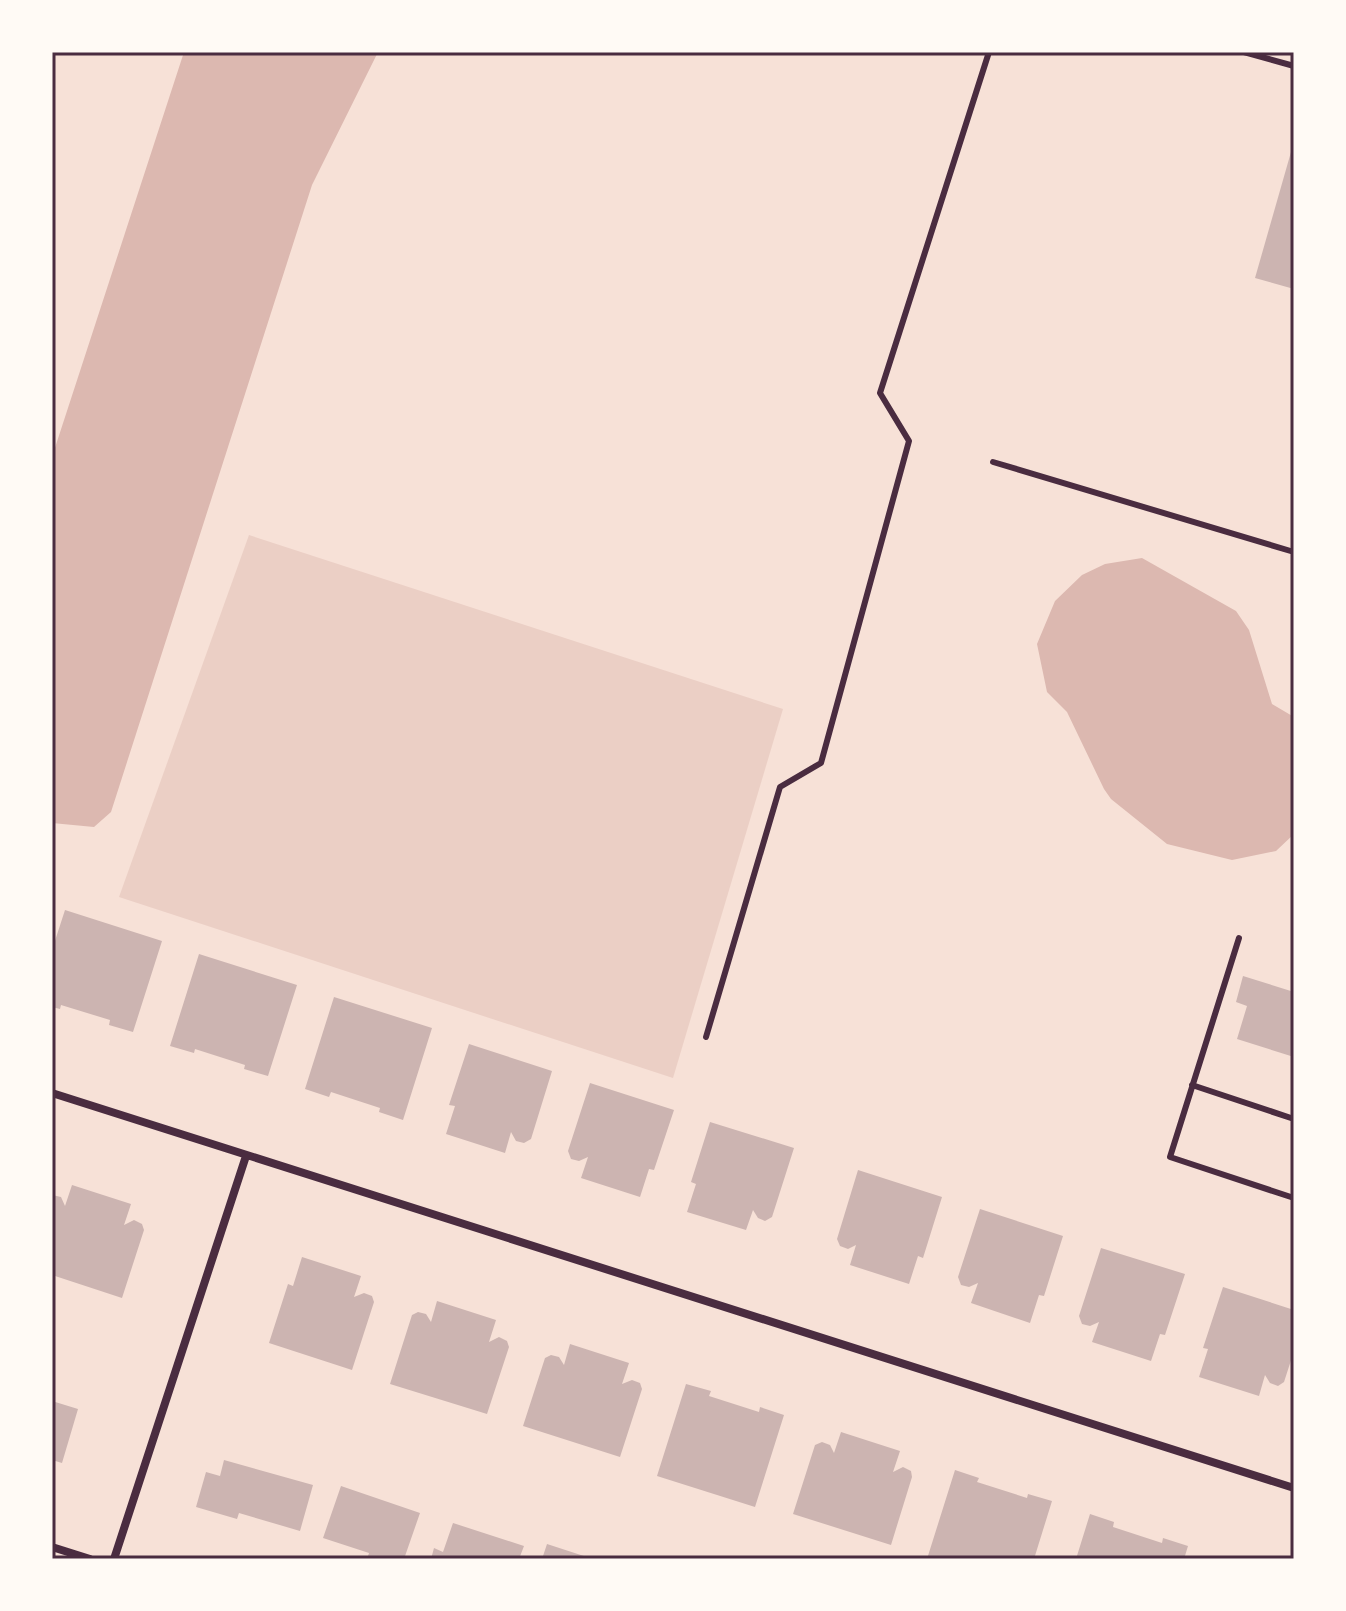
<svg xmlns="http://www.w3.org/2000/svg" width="1346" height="1611" font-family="'IBM Plex Sans',sans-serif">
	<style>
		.green { fill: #ebcfc5 }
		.water { fill: #dcb8b0 }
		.building { fill: #ccb4b1 }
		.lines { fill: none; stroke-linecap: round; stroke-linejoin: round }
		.service { stroke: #4a2c40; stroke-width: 6 }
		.minor { stroke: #4a2c40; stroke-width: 8 }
		.neatline { fill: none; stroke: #4a2c40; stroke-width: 3 }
	</style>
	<rect width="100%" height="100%" fill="#f7e1d7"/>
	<path class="green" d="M 249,535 L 783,709 L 673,1078 L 119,897 Z"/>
	<path class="water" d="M 184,52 L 378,52 L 312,185 L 111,812 L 94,827 L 52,823 L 52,457 Z
		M 1142,558 L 1236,611 L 1249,630 L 1272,704 L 1294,717 L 1294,834 L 1276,851 L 1232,860 L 1167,844 L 1111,799 L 1104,789 L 1067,712 L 1047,692 L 1037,644 L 1055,601 L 1082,575 L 1105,564 Z"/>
	<path class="building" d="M 1293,145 L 1294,145 L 1294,289 L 1255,278 Z
		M 65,910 L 162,941 L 133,1032 L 109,1025 L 110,1020 L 61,1005 L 60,1009 L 52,1007 L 52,950 Z
		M 199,954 L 297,985 L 268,1076 L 244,1069 L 245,1065 L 195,1049 L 194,1053 L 170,1046 Z
		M 1243,976 L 1294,992 L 1294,1057 L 1237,1039 L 1247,1006 L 1236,1002 Z
		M 334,997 L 432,1028 L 403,1120 L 379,1112 L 380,1108 L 331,1092 L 329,1097 L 305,1089 Z
		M 469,1044 L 552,1071 L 531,1139 L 524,1143 L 516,1141 L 511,1132 L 505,1153 L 446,1134 L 455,1106 L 449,1105 Z
		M 590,1083 L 674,1110 L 654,1170 L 649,1169 L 640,1197 L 581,1178 L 588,1157 L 579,1161 L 571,1159 L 568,1151 Z
		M 710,1122 L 794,1148 L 772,1217 L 765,1221 L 758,1218 L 753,1210 L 746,1230 L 687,1212 L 696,1184 L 691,1182 Z
		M 858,1170 L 942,1197 L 923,1258 L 918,1256 L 909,1284 L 850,1265 L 856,1245 L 848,1249 L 840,1246 L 837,1239 Z
		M 72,1185 L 131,1204 L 124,1225 L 134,1220 L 142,1224 L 144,1230 L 122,1298 L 52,1275 L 52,1195 L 61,1197 L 65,1206 Z
		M 980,1209 L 1063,1236 L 1044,1296 L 1039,1295 L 1030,1323 L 971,1303 L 978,1283 L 969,1287 L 961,1285 L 958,1277 Z
		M 1101,1248 L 1185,1274 L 1165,1335 L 1160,1334 L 1151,1361 L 1092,1342 L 1099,1322 L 1090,1326 L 1082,1324 L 1079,1316 Z
		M 302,1257 L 361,1276 L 354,1297 L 364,1293 L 372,1296 L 374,1302 L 352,1370 L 269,1343 L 288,1284 L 293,1286 Z
		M 1223,1287 L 1294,1310 L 1294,1351 L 1284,1382 L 1278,1386 L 1270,1383 L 1265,1375 L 1259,1396 L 1199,1377 L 1208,1349 L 1203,1348 Z
		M 437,1301 L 496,1320 L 489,1342 L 499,1337 L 507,1341 L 509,1347 L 487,1414 L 390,1384 L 412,1315 L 418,1312 L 426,1314 L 431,1322 Z
		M 570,1344 L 629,1363 L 622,1384 L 632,1380 L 640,1383 L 642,1389 L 620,1457 L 523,1426 L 545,1358 L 551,1355 L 559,1357 L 564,1365 Z
		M 686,1384 L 711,1391 L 709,1396 L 759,1412 L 760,1407 L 784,1415 L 755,1507 L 657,1476 Z
		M 52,1401 L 78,1409 L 62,1463 L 52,1460 Z
		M 841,1432 L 900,1451 L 893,1472 L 903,1467 L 911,1471 L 912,1477 L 891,1545 L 793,1514 L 815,1445 L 822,1442 L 830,1445 L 834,1453 Z
		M 224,1460 L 313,1485 L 300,1531 L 239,1513 L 237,1519 L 196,1507 L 206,1472 L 220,1476 Z
		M 955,1470 L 979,1478 L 977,1482 L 1027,1498 L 1028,1494 L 1052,1501 L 1034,1559 L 927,1559 Z
		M 341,1486 L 420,1513 L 404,1559 L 367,1559 L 369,1553 L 323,1538 Z
		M 1090,1514 L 1114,1522 L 1113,1527 L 1162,1543 L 1163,1538 L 1188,1546 L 1184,1559 L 1076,1559 Z
		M 453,1523 L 524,1546 L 519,1559 L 431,1559 L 434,1548 L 443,1552 Z
		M 547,1544 L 590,1558 L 590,1559 L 542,1559 Z"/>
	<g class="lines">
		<path class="service" d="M 1244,52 L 1294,66
			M 993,462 L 1294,552
			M 1239,938 L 1170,1157 L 1294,1198
			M 706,1037 L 780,787 L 821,763 L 909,441 L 880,393 L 989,52
			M 1192,1085 L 1294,1119"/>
		<path class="minor" d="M 52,1093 L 1294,1488
			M 52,1547 L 90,1559
			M 114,1559 L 246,1156"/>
	</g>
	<rect width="1346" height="1611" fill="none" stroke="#fffaf5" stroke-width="108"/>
	<rect x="54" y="54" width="1238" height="1503" class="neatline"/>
</svg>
